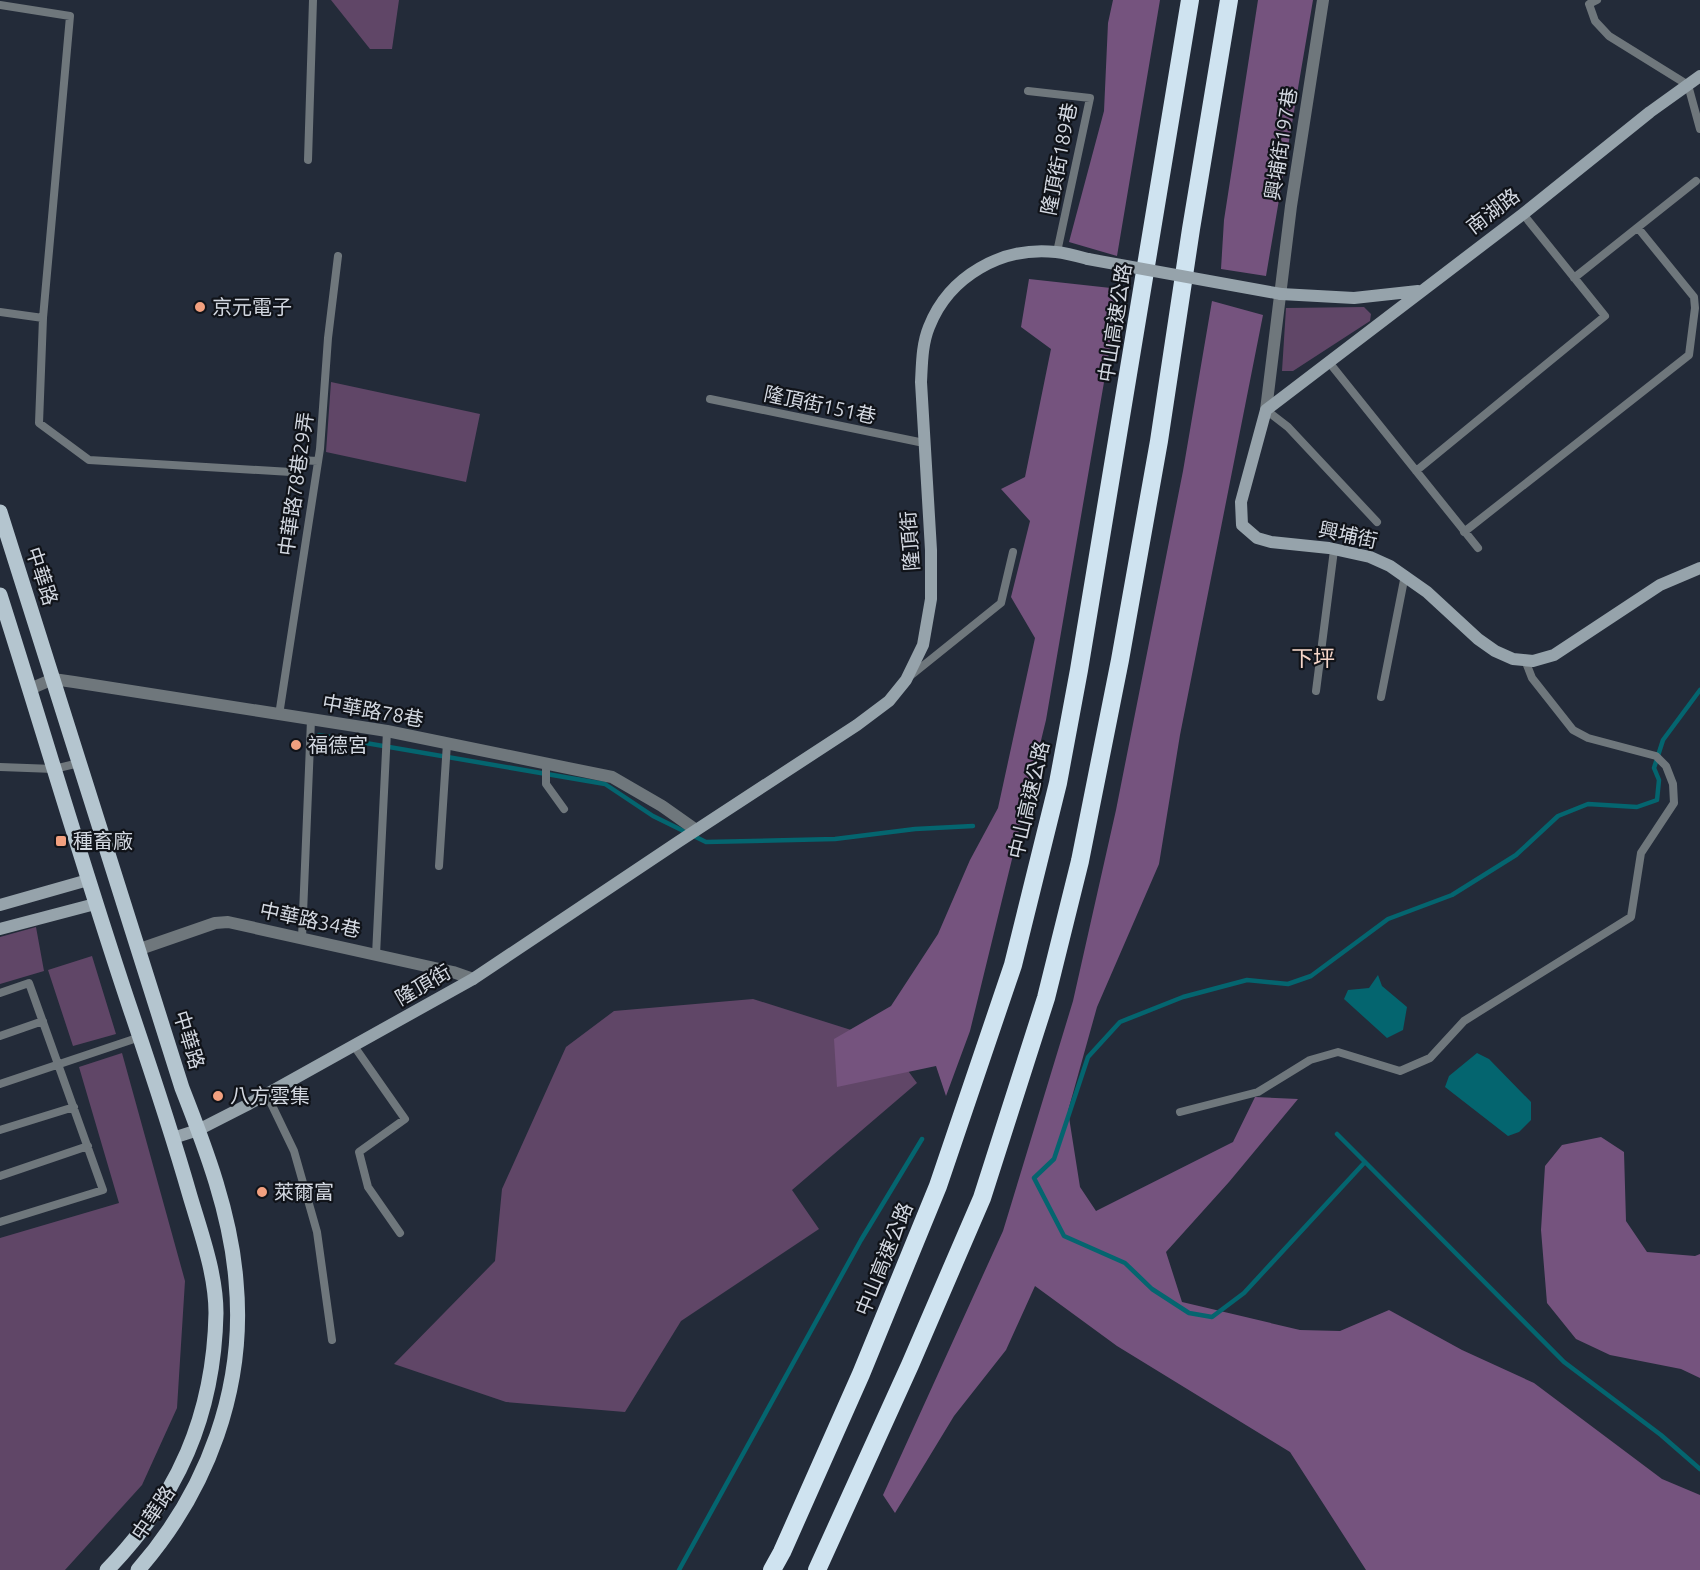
<svg xmlns="http://www.w3.org/2000/svg" width="1700" height="1570" font-family="Ubuntu,'Noto Sans TC',sans-serif">
	<style>
		.green { fill: #604667 }
		.forest { fill: #75537e }
		.water { fill: #04656f }
		.lines { fill: none; stroke-linecap: round; stroke-linejoin: round }
		.stream { stroke: #04656f; stroke-width: 4.5 }
		.lane { stroke: #6f777c; stroke-width: 8 }
		.street { stroke: #6f777c; stroke-width: 12 }
		.secondary { stroke: #96a3ab; stroke-width: 12 }
		.primary { stroke: #b4c5cf; stroke-width: 15 }
		.highway { stroke: #cfe3f0; stroke-width: 18 }
		.secondary-bridge { stroke: #96a3ab; stroke-width: 12 }
		.poi-dot { fill: #f2a07f; stroke: #101319; stroke-width: 2 }
		.labels { text-anchor: middle; stroke-width: 4.5; stroke-linejoin: round; paint-order: stroke }
		.street-label { font-size: 20px; fill: #d3d8e1; stroke: #101319 }
		.poi-label { font-size: 20px; fill: #d3d8e1; stroke: #101319; text-anchor: start }
		.quarter-label { font-size: 22px; fill: #f5d5c8; stroke: #101319 }
	</style>
	<rect width="100%" height="100%" fill="#232b39"/>
	<path class="green" d="M 331,0 L 399,0 L 392,49 L 370,49 Z
		M 1364,307 L 1371,314 L 1370,321 L 1293,371 L 1282,371 L 1286,308 Z
		M 331,382 L 480,414 L 466,482 L 326,452 Z
		M 36,927 L 44,971 L 0,984 L 0,937 Z
		M 92,956 L 116,1034 L 73,1046 L 48,970 Z
		M 753,999 L 886,1041 L 917,1083 L 792,1190 L 819,1229 L 681,1321 L 625,1412 L 506,1402 L 394,1364 L 495,1261 L 502,1189 L 566,1047 L 614,1011 Z
		M 122,1053 L 185,1281 L 177,1408 L 142,1485 L 65,1570 L 0,1570 L 0,1238 L 119,1203 L 79,1067 Z"/>
	<path class="forest" d="M 1113,0 L 1160,0 L 1117,256 L 1069,242 L 1104,111 L 1108,23 Z
		M 1258,0 L 1313,0 L 1266,276 L 1221,269 L 1224,220 Z
		M 1029,279 L 1120,289 L 1046,720 L 970,1031 L 946,1096 L 936,1066 L 837,1087 L 834,1039 L 891,1006 L 938,934 L 970,860 L 998,808 L 1035,638 L 1011,597 L 1030,521 L 1001,489 L 1025,477 L 1051,349 L 1021,327 Z
		M 1212,301 L 1263,315 L 1180,735 L 1159,864 L 1097,1007 L 1068,1111 L 1080,1187 L 1096,1211 L 1233,1142 L 1255,1097 L 1298,1099 L 1229,1182 L 1166,1252 L 1182,1302 L 1300,1330 L 1340,1331 L 1389,1310 L 1462,1350 L 1534,1383 L 1662,1479 L 1700,1495 L 1700,1570 L 1366,1570 L 1290,1452 L 1117,1346 L 1035,1286 L 1006,1350 L 954,1416 L 895,1513 L 883,1495 L 1003,1231 L 1073,1001 L 1116,810 L 1183,471 Z
		M 1601,1137 L 1624,1152 L 1626,1221 L 1647,1252 L 1695,1256 L 1700,1254 L 1700,1378 L 1681,1369 L 1610,1355 L 1576,1339 L 1547,1303 L 1541,1230 L 1545,1166 L 1562,1145 Z"/>
	<path class="water" d="M 1378,975 L 1382,986 L 1407,1007 L 1403,1030 L 1387,1038 L 1344,999 L 1348,990 L 1369,988 Z
		M 1477,1053 L 1489,1059 L 1531,1102 L 1531,1120 L 1519,1132 L 1508,1136 L 1445,1087 L 1449,1076 Z"/>
	<g class="lines">
		<path class="stream" d="M 1700,690 L 1663,740 L 1654,768 L 1659,780 L 1657,800 L 1637,807 L 1588,804 L 1558,816 L 1516,855 L 1452,895 L 1388,919 L 1311,976 L 1288,984 L 1247,980 L 1183,997 L 1120,1022 L 1088,1057 L 1054,1159 L 1034,1178 L 1064,1236 L 1125,1263 L 1152,1289 L 1189,1313 L 1212,1317 L 1244,1293 L 1365,1162 L 1564,1362 L 1661,1435 L 1700,1469
			M 319,735 L 605,784 L 653,816 L 706,842 L 835,839 L 915,829 L 973,826
			M 1337,1134 L 1365,1162
			M 679,1570 L 861,1240 L 922,1139"/>
		<path class="lane" d="M 1597,0 L 1589,4 L 1595,21 L 1609,36 L 1688,85 L 1700,129
			M 0,5 L 70,16 L 43,318 L 0,312
			M 1028,91 L 1090,98 L 1057,252
			M 308,160 L 313,0
			M 1574,278 L 1696,181
			M 43,318 L 39,423 L 89,460 L 291,472 L 298,460 L 318,461
			M 1328,361 L 1478,548
			M 710,399 L 924,443
			M 1266,410 L 1288,427 L 1377,522
			M 1416,471 L 1605,316 L 1523,214
			M 1464,532 L 1689,355 L 1695,308 L 1694,297 L 1638,228
			M 909,677 L 1001,603 L 1013,552
			M 1316,691 L 1334,550
			M 1381,697 L 1405,575
			M 279,715 L 320,449 L 328,338 L 338,256
			M 546,764 L 546,784 L 564,809
			M 0,767 L 54,769 L 79,763
			M 439,866 L 447,743
			M 302,938 L 311,720
			M 376,955 L 387,731
			M 0,993 L 29,983 L 103,1190 L 0,1222
			M 0,1036 L 43,1021
			M 354,1046 L 405,1119 L 359,1152 L 368,1187 L 400,1233
			M 0,1084 L 140,1037
			M 267,1095 L 294,1151 L 317,1232 L 332,1340
			M 1180,1112 L 1258,1092 L 1310,1060 L 1338,1052 L 1400,1071 L 1430,1058 L 1464,1021 L 1631,917 L 1641,853 L 1674,803 L 1673,784 L 1666,766 L 1656,756 L 1588,738 L 1573,730 L 1532,678 L 1525,660
			M 0,1130 L 74,1107
			M 0,1176 L 88,1146"/>
		<path class="street" d="M 1266,410 L 1291,206 L 1323,0
			M 30,689 L 53,679 L 74,682 L 387,731 L 612,777 L 662,806 L 696,830
			M 140,949 L 215,923 L 228,922 L 453,972 L 473,979"/>
		<path class="secondary" d="M 1700,76 L 1650,112 L 1523,214 L 1266,410 L 1241,502 L 1242,525 L 1257,538 L 1271,542 L 1329,548 L 1370,557 L 1390,566 L 1427,592 L 1478,639 L 1495,651 L 1513,659 L 1533,661 L 1554,655 L 1660,585 L 1700,568
			M 1281,294 L 1354,298 L 1418,291
			M 0,905 L 88,880
			M 0,929 L 95,904
			M 173,1138 L 198,1130 L 247,1105 L 473,979 L 678,842 L 857,725 L 889,701 L 906,680 L 923,645 L 931,599 L 931,550 L 921,382 C 922,363 922,344 929,327 C 949,276 1002,246 1056,252 C 1066,253 1077,256 1088,259"/>
		<path class="primary" d="M 0,512 L 182,1088 C 206,1149 231,1215 236,1281 C 246,1387 208,1490 138,1570
			M 0,595 C 44,733 84,871 130,1008 C 151,1070 172,1133 190,1196 C 201,1233 216,1274 216,1313 C 214,1415 178,1497 107,1570"/>
		<path class="highway" d="M 772,1570 L 782,1552 L 861,1374 L 938,1186 L 1013,965 L 1058,783 L 1079,670 L 1190,0
			M 817,1570 L 910,1365 L 982,1198 L 1046,998 L 1080,861 L 1120,660 L 1159,441 L 1191,229 L 1229,0"/>
		<path class="secondary-bridge" d="M 1088,259 L 1281,294"/>
	</g>
	<g class="poi-dot">
		<circle cx="200" cy="307" r="6"/>
		<circle cx="296" cy="745" r="6"/>
		<rect x="55" y="835" width="12" height="12" rx="3"/>
		<circle cx="218" cy="1096" r="6"/>
		<circle cx="262" cy="1192" r="6"/>
	</g>
	<g class="labels">
		<g class="street-label">
			<text transform="translate(1281 144) rotate(-81)" y="7">興埔街197巷</text>
			<text transform="translate(1059 159) rotate(-79)" y="7">隆頂街189巷</text>
			<text transform="translate(1493 211) rotate(-37)" y="7">南湖路</text>
			<text transform="translate(1115 323) rotate(-81)" y="7">中山高速公路</text>
			<text transform="translate(820 405) rotate(12)" y="7">隆頂街151巷</text>
			<text transform="translate(296 484) rotate(-82)" y="7">中華路78巷29弄</text>
			<text transform="translate(1348 535) rotate(12)" y="7">興埔街</text>
			<text transform="translate(910 541) rotate(-94)" y="7">隆頂街</text>
			<text transform="translate(42 576) rotate(72)" y="7">中華路</text>
			<text transform="translate(373 711) rotate(10)" y="7">中華路78巷</text>
			<text transform="translate(1029 800) rotate(-77)" y="7">中山高速公路</text>
			<text transform="translate(310 920) rotate(12)" y="7">中華路34巷</text>
			<text transform="translate(423 985) rotate(-30)" y="7">隆頂街</text>
			<text transform="translate(189 1040) rotate(73)" y="7">中華路</text>
			<text transform="translate(884 1259) rotate(-68)" y="7">中山高速公路</text>
			<text transform="translate(153 1513) rotate(-56)" y="7">中華路</text>
		</g>
		<g class="poi-label">
			<text x="212" y="314">京元電子</text>
			<text x="308" y="752">福德宮</text>
			<text x="73" y="848">種畜廠</text>
			<text x="230" y="1103">八方雲集</text>
			<text x="274" y="1199">萊爾富</text>
		</g>
		<g class="quarter-label">
			<text x="1313" y="666">下坪</text>
		</g>
	</g>
</svg>
